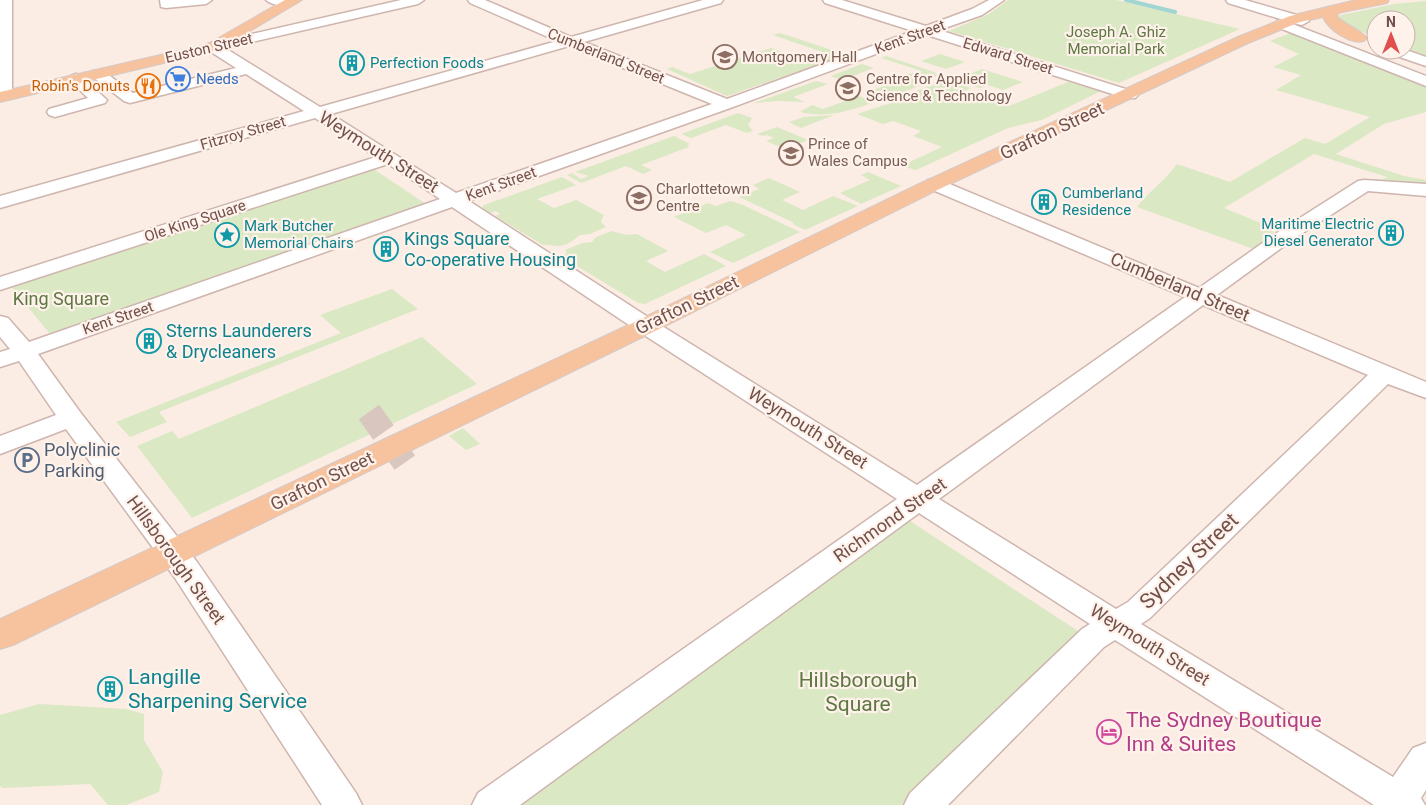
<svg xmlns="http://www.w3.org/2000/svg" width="1426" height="805" font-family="Roboto,sans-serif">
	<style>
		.green { fill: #dae8c3 }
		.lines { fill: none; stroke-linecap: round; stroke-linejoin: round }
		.stream { stroke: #a0d5d2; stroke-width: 4 }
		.minor-tunnel { stroke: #d9c6be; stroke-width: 25; stroke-dasharray: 25 12; stroke-linecap: butt }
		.minor-casing { stroke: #ceb5ae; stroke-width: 3 }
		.major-casing { stroke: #d5cac9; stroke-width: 2 }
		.minor { fill: #fff; fill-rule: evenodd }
		.major { fill: #f7c39f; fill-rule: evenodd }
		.labels { text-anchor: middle; stroke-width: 4.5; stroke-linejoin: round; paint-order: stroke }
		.far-park-label { font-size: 15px; fill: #5e7843; stroke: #fef2ea }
		.far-street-label { font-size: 15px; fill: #72504b; stroke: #fef2ea }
		.far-education-label { font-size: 15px; fill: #785e54; stroke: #fef2ea; text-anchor: start }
		.far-culture-label { font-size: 15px; fill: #0d838f; stroke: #fef2ea; text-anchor: start }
		.far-shop-label { font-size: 15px; fill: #366cbe; stroke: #fef2ea; text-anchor: start }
		.far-food-label { font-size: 15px; fill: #c56008; stroke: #fef2ea; text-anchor: end }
		.street-label { font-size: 18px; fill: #72504b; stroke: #fef2ea }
		.culture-label { font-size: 18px; fill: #0d838f; stroke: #fef2ea; text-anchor: start }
		.park-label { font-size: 18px; fill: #5e7843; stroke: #fef2ea }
		.service-label { font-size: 18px; fill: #4e5e75; stroke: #fef2ea; text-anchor: start }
		.near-street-label { font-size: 21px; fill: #72504b; stroke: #fef2ea }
		.near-culture-label { font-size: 21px; fill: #0d838f; stroke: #fef2ea; text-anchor: start }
		.near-park-label { font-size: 21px; fill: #5e7843; stroke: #fef2ea }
		.near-hotel-label { font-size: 21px; fill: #b23c85; stroke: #fef2ea; text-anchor: start }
	</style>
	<rect width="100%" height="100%" fill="#fbede4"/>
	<path class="green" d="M 1008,0 L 1116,0 L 1240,29 L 1119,83 L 949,31 L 989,14 Z
		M 1426,1 L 1426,56 L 1406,48 L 1406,20 L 1376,20 L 1376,37 C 1362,32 1346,28 1337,16 L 1394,4 Z
		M 1293,32 L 1426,85 L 1426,112 L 1384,124 L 1336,154 L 1404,176 L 1426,180 L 1426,187 L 1376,183 L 1387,177 L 1314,154 L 1224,208 L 1276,229 L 1259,251 L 1137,207 C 1149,191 1165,181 1177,164 L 1230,182 L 1305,138 L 1325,144 L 1370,117 L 1276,90 L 1301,75 L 1273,67 L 1299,54 L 1270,41 Z
		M 780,33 L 847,55 L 727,96 L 667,69 L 672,67 L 690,74 L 771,48 L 806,60 L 825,53 L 773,35 Z
		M 940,54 L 965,62 L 946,69 L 921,61 Z
		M 886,56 L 934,72 L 937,75 C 931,82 901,94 892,95 C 885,96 880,92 873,90 L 908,77 L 902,75 C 909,72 913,75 922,71 L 881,58 Z
		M 862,64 L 874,68 C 862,72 842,83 831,76 Z
		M 982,69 L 1023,82 L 1003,90 L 988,85 L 980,88 L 959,81 L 965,76 Z
		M 946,80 L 971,88 L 964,91 L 1009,106 L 1068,82 L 1101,91 L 1042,120 L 1008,128 L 916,170 L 901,166 L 942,147 L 913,136 L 921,131 L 893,121 L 883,124 L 857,114 L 897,101 L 900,97 Z
		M 816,81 L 828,84 L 793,97 L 805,102 L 803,102 L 778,101 L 754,103 Z
		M 859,96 L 870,101 L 867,103 L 869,104 C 847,112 824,118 800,112 L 812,105 L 823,109 Z
		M 738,113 L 752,118 L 748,125 L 753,131 L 747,133 L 726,125 L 691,138 L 681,134 Z
		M 834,115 L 801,128 L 789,122 L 804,117 Z
		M 777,127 L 808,140 L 792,146 L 787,144 L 780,147 L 766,141 L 774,138 L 767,135 L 763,136 L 757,134 Z
		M 674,136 L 690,144 L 687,145 L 689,147 L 641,165 L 652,170 L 643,174 L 626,166 L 581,183 L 567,175 L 572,173 L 581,179 L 589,176 L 575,172 Z
		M 372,168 L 426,204 L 50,334 L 10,285 Z
		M 868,172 L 901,186 L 861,204 L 840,193 L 870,180 L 861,175 Z
		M 562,177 L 576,185 L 537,199 L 554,208 L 576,200 L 604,215 L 601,222 L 606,227 L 590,234 L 580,235 C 575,239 567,246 559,246 C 553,246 549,244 543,245 L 495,216 L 500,214 L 496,211 L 490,213 L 482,208 L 484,205 Z
		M 769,178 L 800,192 L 782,200 L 803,210 L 833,196 L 858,206 L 805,230 L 793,224 L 794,223 L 739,197 L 759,189 L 753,185 Z
		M 730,201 L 741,204 L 800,232 L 733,263 L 710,252 L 746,235 L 726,225 L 706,233 L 674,217 L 708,203 L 716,206 Z
		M 612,231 L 626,235 L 637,234 L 668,251 L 646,261 L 665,272 L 704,254 L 726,266 L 645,304 L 638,303 L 562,257 L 567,253 L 565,250 L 582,243 L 592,242 L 596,237 Z
		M 392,289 L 418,309 L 159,412 L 167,422 L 130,437 L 116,422 L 341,333 L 320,315 Z
		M 422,337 L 477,384 L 192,518 L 137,446 L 172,431 L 179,439 Z
		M 463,428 L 480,444 L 466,450 L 449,436 Z
		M 907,519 L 1081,633 L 901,805 L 513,805 Z
		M 39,704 L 126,709 L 144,714 L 144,740 L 163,772 L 159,792 L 126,805 L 108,805 L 90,784 L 3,788 L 0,786 L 0,715 Z"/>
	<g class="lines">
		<path class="stream" d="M 1126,0 L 1175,12"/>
		<path class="minor-tunnel" d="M 369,412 L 410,470"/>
		<defs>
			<path id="minor" d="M 0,0 L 12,0 L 12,96 L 10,99 L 0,100 Z
				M 160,0 L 212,0 L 206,4 L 166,8 L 161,7 Z
				M 266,0 L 296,0 L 297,2 C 291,8 272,6 266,0 Z
				M 401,0 L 424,0 L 418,4 L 225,48 L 320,107 L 557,41 L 470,3 L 468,0 L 485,0 L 571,37 L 703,0 L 723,0 L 721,3 L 584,42 L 727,99 L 913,31 L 825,3 L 823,0 L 842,0 L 926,26 L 972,9 L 989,0 L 1004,0 L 982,15 L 939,30 L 1135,92 L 1138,95 L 1135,98 L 1125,98 L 927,35 L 733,107 L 469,201 L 654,321 L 917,485 L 1185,297 L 928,188 L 925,184 L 928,180 L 934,179 L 940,180 L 1199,288 L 1281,230 L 1358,181 L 1364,180 L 1426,184 L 1426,196 L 1368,191 L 1295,238 L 1217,295 L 1426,382 L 1426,398 L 1388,384 L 1150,618 L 1141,624 L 1393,777 L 1413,748 L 1426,743 L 1426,790 L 1421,798 L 1425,805 L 1374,805 L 1115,640 L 1104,647 L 948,805 L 904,805 L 910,793 L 1082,629 L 1090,624 L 919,513 L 520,805 L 472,805 L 478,793 L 897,499 L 638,331 L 452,207 L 38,354 L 80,412 L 197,562 L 356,793 L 362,805 L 322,805 L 175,578 L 66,429 L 0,454 L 0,436 L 56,415 L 19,361 L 0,367 L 0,352 L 10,349 L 0,337 L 0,316 L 8,318 L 29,342 L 440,199 L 388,164 L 0,290 L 0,277 L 376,157 L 315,118 L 0,208 L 0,196 L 304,111 L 246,74 L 130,103 L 124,101 L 93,77 L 91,74 L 93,71 L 103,71 L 133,93 L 236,68 L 208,50 L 206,47 L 208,44 ZM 569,46 L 712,104 L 456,193 L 331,114 ZM 1203,305 L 1368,375 L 1128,602 L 1116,609 L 939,499 Z
				M 1226,0 L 1245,0 L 1307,18 L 1309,21 L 1302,25 L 1297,24 L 1228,3 Z
				M 1282,20 L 1426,76 L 1426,86 L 1277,27 L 1275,24 L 1277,21 Z
				M 1386,50 L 1406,50 L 1426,57 L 1426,66 L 1388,53 Z
				M 76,74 L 81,76 L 107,100 L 105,103 L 55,117 L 49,115 L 47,112 L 49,109 L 88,98 L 68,79 L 71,76 Z"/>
			<path id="major" d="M 285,0 L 302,0 L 218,50 L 0,102 L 0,92 L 208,44 Z
				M 1356,0 L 1389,0 L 1387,3 L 1338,13 L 1337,17 C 1346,25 1359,29 1367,38 L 1364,41 C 1350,45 1328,29 1323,17 L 1300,22 L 1248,43 L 931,193 L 655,331 L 13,645 L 0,649 L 0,619 L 637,321 L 917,185 L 1238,37 L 1290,16 Z"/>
		</defs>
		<use href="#minor" class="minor-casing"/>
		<use href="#major" class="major-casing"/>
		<use href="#minor" class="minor"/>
		<use href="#major" class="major"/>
	</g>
	<defs>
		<symbol id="university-ring" viewBox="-11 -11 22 22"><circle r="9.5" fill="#fef2ea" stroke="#8d6e63" stroke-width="1.5"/><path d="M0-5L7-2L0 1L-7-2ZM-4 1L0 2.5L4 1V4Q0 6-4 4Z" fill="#8d6e63"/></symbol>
		<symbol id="building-ring" viewBox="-11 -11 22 22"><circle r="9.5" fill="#fef2ea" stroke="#0f9aa8" stroke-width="1.5"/><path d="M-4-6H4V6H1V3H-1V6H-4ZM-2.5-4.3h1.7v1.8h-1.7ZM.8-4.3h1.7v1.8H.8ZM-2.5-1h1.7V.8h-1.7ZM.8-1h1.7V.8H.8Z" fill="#0f9aa8"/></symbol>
		<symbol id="supermarket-ring" viewBox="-11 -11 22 22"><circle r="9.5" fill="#fef2ea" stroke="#3f7fe0" stroke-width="1.5"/><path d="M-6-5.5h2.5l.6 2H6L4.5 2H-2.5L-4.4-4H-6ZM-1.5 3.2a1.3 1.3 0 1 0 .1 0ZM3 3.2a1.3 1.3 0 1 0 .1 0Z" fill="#3f7fe0"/></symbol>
		<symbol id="restaurant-ring" viewBox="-11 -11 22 22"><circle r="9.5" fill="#fef2ea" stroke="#e8710a" stroke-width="1.5"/><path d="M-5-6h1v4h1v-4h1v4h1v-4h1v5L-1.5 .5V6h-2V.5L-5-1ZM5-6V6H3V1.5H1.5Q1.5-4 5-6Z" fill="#e8710a"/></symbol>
		<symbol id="sight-ring" viewBox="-11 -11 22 22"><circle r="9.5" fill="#fef2ea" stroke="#0f9aa8" stroke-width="1.5"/><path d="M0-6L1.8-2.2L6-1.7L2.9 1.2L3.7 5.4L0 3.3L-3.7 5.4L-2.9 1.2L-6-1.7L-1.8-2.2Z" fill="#0f9aa8"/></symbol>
		<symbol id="parking-ring" viewBox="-11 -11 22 22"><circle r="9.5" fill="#fef2ea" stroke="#5c6f8a" stroke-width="1.5"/><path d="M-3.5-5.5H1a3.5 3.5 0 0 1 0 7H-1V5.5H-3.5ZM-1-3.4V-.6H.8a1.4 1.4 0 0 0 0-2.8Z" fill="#5c6f8a"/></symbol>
		<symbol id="hotel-ring" viewBox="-11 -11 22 22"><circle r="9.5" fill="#fef2ea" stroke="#d1479c" stroke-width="1.5"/><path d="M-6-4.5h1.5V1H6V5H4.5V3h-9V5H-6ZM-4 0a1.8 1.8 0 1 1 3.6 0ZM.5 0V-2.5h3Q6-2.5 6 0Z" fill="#d1479c"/></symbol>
	</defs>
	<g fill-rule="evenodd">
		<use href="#university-ring" x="711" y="43" width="28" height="28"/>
		<use href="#building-ring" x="338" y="49" width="28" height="28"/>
		<use href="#supermarket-ring" x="164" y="65" width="28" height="28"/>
		<use href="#restaurant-ring" x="134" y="72" width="28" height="28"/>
		<use href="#university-ring" x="834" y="74" width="28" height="28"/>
		<use href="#university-ring" x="777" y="139" width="28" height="28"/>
		<use href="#university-ring" x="625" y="184" width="28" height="28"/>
		<use href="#building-ring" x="1030" y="188" width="28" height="28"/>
		<use href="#building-ring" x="1377" y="219" width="28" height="28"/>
		<use href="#sight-ring" x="213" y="221" width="28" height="28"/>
		<use href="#building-ring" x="372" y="235" width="28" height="28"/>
		<use href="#building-ring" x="135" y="327" width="28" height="28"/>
		<use href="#parking-ring" x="13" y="446" width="28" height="28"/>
		<use href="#building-ring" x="96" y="675" width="28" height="28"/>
		<use href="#hotel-ring" x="1095" y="718" width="28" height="28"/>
	</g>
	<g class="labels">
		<g class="far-park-label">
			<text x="1116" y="37">Joseph A. Ghiz<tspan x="1116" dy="17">Memorial Park</tspan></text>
		</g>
		<g class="far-street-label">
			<text transform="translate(910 37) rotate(-20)" y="5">Kent Street</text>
			<text transform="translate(209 48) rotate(-13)" y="5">Euston Street</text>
			<text transform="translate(606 56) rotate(22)" y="5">Cumberland Street</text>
			<text transform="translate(1008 56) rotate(17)" y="5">Edward Street</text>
			<text transform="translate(243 133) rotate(-16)" y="5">Fitzroy Street</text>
			<text transform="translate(501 184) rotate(-20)" y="5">Kent Street</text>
			<text transform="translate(195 221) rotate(-18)" y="5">Ole King Square</text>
			<text transform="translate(118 318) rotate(-19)" y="5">Kent Street</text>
		</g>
		<g class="far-education-label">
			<text x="742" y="62">Montgomery Hall</text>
			<text x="866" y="84">Centre for Applied<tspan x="866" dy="17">Science &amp; Technology</tspan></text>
			<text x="808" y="149">Prince of<tspan x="808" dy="17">Wales Campus</tspan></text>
			<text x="656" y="194">Charlottetown<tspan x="656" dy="17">Centre</tspan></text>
		</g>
		<g class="far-culture-label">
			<text x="370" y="68">Perfection Foods</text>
			<text x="1062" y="198">Cumberland<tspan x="1062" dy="17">Residence</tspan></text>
			<text x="1374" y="229" text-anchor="end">Maritime Electric<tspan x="1374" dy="17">Diesel Generator</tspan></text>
			<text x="244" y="231">Mark Butcher<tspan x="244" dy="17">Memorial Chairs</tspan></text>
		</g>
		<g class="far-shop-label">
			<text x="196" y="84">Needs</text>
		</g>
		<g class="far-food-label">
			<text x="130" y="91">Robin's Donuts</text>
		</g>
		<g class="street-label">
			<text transform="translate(1052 131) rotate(-25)" y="6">Grafton Street</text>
			<text transform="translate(379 152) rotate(32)" y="6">Weymouth Street</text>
			<text transform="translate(1180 287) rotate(23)" y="6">Cumberland Street</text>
			<text transform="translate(687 305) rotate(-26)" y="6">Grafton Street</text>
			<text transform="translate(808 428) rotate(32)" y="6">Weymouth Street</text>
			<text transform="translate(322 481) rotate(-26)" y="6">Grafton Street</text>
			<text transform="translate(890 520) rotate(-35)" y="6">Richmond Street</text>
			<text transform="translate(176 560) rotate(54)" y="6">Hillsborough Street</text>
			<text transform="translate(1150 645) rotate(32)" y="6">Weymouth Street</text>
		</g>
		<g class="culture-label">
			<text x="404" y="245">Kings Square<tspan x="404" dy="21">Co-operative Housing</tspan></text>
			<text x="166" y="337">Sterns Launderers<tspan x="166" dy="21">&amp; Drycleaners</tspan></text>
		</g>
		<g class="park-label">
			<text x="61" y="305">King Square</text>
		</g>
		<g class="service-label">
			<text x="44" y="456">Polyclinic<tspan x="44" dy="21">Parking</tspan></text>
		</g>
		<g class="near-street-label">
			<text transform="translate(1189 561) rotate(-44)" y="7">Sydney Street</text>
		</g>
		<g class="near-culture-label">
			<text x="128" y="684">Langille<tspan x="128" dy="24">Sharpening Service</tspan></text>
		</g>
		<g class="near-park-label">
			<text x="858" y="687">Hillsborough<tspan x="858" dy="24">Square</tspan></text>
		</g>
		<g class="near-hotel-label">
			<text x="1126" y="727">The Sydney Boutique<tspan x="1126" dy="24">Inn &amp; Suites</tspan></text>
		</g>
	</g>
	<g transform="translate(1391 35)"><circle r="24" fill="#fef2ea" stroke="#c6b1aa"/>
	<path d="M0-4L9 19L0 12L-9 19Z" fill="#e04f4e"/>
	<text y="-8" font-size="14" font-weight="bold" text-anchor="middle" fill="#72504b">N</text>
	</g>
</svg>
